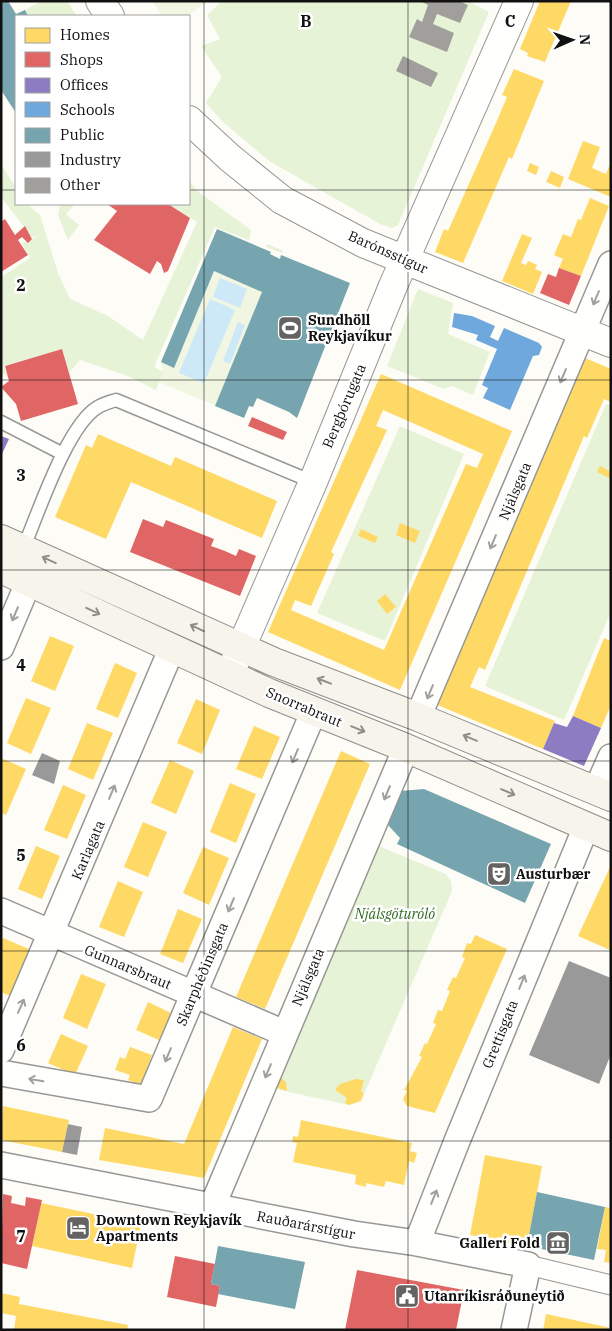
<svg xmlns="http://www.w3.org/2000/svg" width="612" height="1331" font-family="'IBM Plex Serif',serif">
	<style>
		.green { fill: #e7f3d7 }
		.pitch { fill: #f0f6e1 }
		.water { fill: #cde8f7 }
		.homes { fill: #ffd966; fill-rule: evenodd }
		.shops { fill: #e06666 }
		.offices { fill: #8e7cc3 }
		.schools { fill: #6fa8dc }
		.public { fill: #76a5af }
		.industry { fill: #999 }
		.building { fill: #a19f9c }
		.lines { fill: none; stroke-linecap: round; stroke-linejoin: round }
		.service-casing { stroke: #979795; stroke-width: 15 }
		.pedestrian-casing { stroke: #979795; stroke-width: 21 }
		.minor-casing { stroke: #979795; stroke-width: 28 }
		.tertiary-casing { stroke: #979795; stroke-width: 30 }
		.secondary-casing { stroke: #8e8d8b; stroke-width: 30 }
		.service { stroke: #fffffe; stroke-width: 12 }
		.pedestrian { stroke: #fffffe; stroke-width: 19 }
		.minor { stroke: #fffffe; stroke-width: 25 }
		.tertiary { stroke: #fffffe; stroke-width: 28 }
		.secondary { stroke: #f6f4eb; stroke-width: 28 }
		.oneway { stroke: #a0a09f }
		.oneway2 { stroke: #8f8e89 }
		.grid { fill: none; stroke: #111; stroke-width: 1; stroke-opacity: 0.55 }
		.labels { text-anchor: middle; stroke-width: 5; stroke-linejoin: round; paint-order: stroke }
		.street-label { font-size: 14px; fill: #111; stroke: #fff }
		.poi-label { font-size: 14px; font-weight: bold; fill: #111; stroke: #fff; text-anchor: start }
		.park-label { font-size: 14px; font-style: italic; fill: #2f6b1f; stroke: #fff }
		.grid-label { font-size: 16px; text-anchor: middle; font-weight: bold; fill: #111; stroke: #fff; stroke-width: 5; stroke-linejoin: round; paint-order: stroke }
	</style>
	<rect width="100%" height="100%" fill="#fdfcf7"/>
	<path class="green" d="M 42,1 L 67,1 L 77,16 L 28,16 L 25,10 Z
		M 222,1 L 468,1 L 489,12 L 398,225 L 392,228 L 380,224 L 269,161 L 223,122 L 206,103 L 222,77 L 201,46 L 220,39 L 207,15 Z
		M 1,164 L 16,188 L 16,204 L 27,204 L 40,215 L 58,273 L 70,299 L 108,316 L 143,340 L 197,222 L 168,204 L 189,204 L 189,180 L 196,190 L 251,230 L 249,240 L 266,247 L 268,244 L 283,251 L 282,253 L 215,227 L 154,367 L 163,372 L 156,390 L 128,376 L 80,360 L 69,373 L 62,349 L 4,366 L 7,376 L 1,373 L 1,277 L 30,258 L 22,243 L 40,235 L 32,237 L 1,197 Z
		M 60,204 L 75,204 L 66,214 L 79,225 L 68,240 L 58,215 Z
		M 418,289 L 453,303 L 448,334 L 490,352 L 473,395 L 452,386 L 444,389 L 387,366 Z
		M 606,404 L 611,406 L 611,612 L 564,720 L 485,686 Z
		M 400,426 L 464,454 L 385,641 L 317,613 Z
		M 379,846 L 446,874 L 451,881 L 452,891 L 361,1101 L 349,1105 L 280,1090 L 277,1079 Z"/>
	<path class="pitch" d="M 152,1 L 209,1 L 186,16 L 162,16 Z
		M 214,271 L 262,292 L 216,406 L 159,382 L 163,372 L 161,362 L 174,367 Z"/>
	<path class="water" d="M 220,278 L 247,289 L 240,308 L 213,297 Z
		M 210,299 L 235,310 L 204,383 L 179,373 Z
		M 238,322 L 245,325 L 230,364 L 223,361 Z"/>
	<path class="homes" d="M 540,1 L 571,1 L 545,62 L 527,56 L 528,53 L 520,49 Z
		M 514,69 L 544,81 L 512,159 L 509,157 L 463,263 L 435,252 L 444,229 L 448,231 L 496,123 L 507,97 L 502,95 Z
		M 583,141 L 600,147 L 592,168 L 606,174 L 611,162 L 611,197 L 568,179 Z
		M 530,163 L 539,167 L 536,175 L 527,171 Z
		M 551,171 L 564,177 L 560,188 L 546,182 Z
		M 590,198 L 609,206 L 581,276 L 559,268 L 563,259 L 554,255 L 563,234 L 571,237 L 578,219 L 581,220 Z
		M 522,234 L 532,238 L 521,263 L 526,265 L 528,261 L 537,265 L 535,269 L 542,272 L 533,294 L 502,281 Z
		M 585,358 L 611,369 L 611,402 L 604,399 L 587,438 L 584,436 L 485,670 L 479,667 L 470,687 L 555,721 L 543,749 L 435,704 Z
		M 381,374 L 512,431 L 400,690 L 268,632 ZM 383,410 L 483,454 L 477,468 L 466,464 L 384,650 L 291,610 L 295,600 L 311,606 L 334,554 L 331,552 L 387,430 L 376,426 Z
		M 98,434 L 171,466 L 175,457 L 277,501 L 262,538 L 131,482 L 106,539 L 55,517 L 86,445 L 92,448 Z
		M 600,466 L 611,472 L 611,479 L 597,472 Z
		M 400,523 L 420,531 L 415,543 L 396,535 Z
		M 361,529 L 378,537 L 375,543 L 358,536 Z
		M 385,594 L 396,607 L 387,614 L 377,601 Z
		M 50,636 L 74,646 L 55,691 L 31,681 Z
		M 604,638 L 611,641 L 611,705 L 601,728 L 573,716 Z
		M 115,663 L 137,673 L 118,718 L 96,709 Z
		M 26,698 L 51,708 L 31,754 L 7,743 Z
		M 196,699 L 220,710 L 202,754 L 177,743 Z
		M 87,723 L 113,733 L 93,780 L 68,769 Z
		M 254,726 L 280,737 L 262,779 L 236,769 Z
		M 341,751 L 370,764 L 265,1009 L 236,997 Z
		M 1,758 L 26,769 L 6,815 L 1,813 Z
		M 170,760 L 194,771 L 176,814 L 151,803 Z
		M 230,783 L 256,794 L 236,843 L 210,832 Z
		M 63,785 L 86,795 L 67,839 L 44,830 Z
		M 143,822 L 167,832 L 148,877 L 124,867 Z
		M 36,846 L 60,856 L 42,899 L 18,889 Z
		M 203,847 L 229,858 L 209,905 L 183,893 Z
		M 611,865 L 611,947 L 610,950 L 578,936 Z
		M 118,881 L 143,892 L 124,937 L 99,927 Z
		M 178,909 L 202,919 L 183,963 L 160,954 Z
		M 475,935 L 507,949 L 435,1113 L 407,1106 L 403,1099 L 407,1091 L 404,1090 L 422,1057 L 419,1056 L 425,1043 L 427,1044 L 436,1024 L 433,1023 L 438,1010 L 442,1011 L 450,991 L 447,990 L 453,977 L 456,978 L 465,958 L 462,957 L 467,943 L 471,944 Z
		M 3,938 L 29,949 L 10,996 L 1,992 L 1,943 Z
		M 81,974 L 106,984 L 87,1029 L 63,1018 Z
		M 148,1002 L 171,1013 L 159,1040 L 136,1030 Z
		M 233,1027 L 262,1039 L 204,1178 L 99,1160 L 105,1128 L 184,1144 Z
		M 61,1034 L 88,1046 L 75,1075 L 48,1063 Z
		M 130,1047 L 152,1055 L 141,1085 L 128,1080 L 130,1075 L 115,1070 L 120,1057 L 125,1059 Z
		M 279,1076 L 286,1082 L 287,1091 L 277,1088 L 276,1085 Z
		M 356,1079 L 364,1080 L 361,1092 L 364,1093 L 361,1101 L 349,1105 L 345,1103 L 347,1098 L 335,1090 L 340,1084 Z
		M 3,1106 L 69,1120 L 62,1152 L 1,1140 Z
		M 301,1120 L 412,1143 L 410,1151 L 417,1153 L 414,1163 L 409,1161 L 404,1185 L 386,1181 L 384,1187 L 366,1183 L 366,1187 L 355,1184 L 356,1175 L 293,1162 L 297,1143 L 292,1142 L 293,1136 L 298,1137 Z
		M 485,1155 L 542,1166 L 527,1246 L 470,1235 Z
		M 41,1203 L 141,1224 L 132,1268 L 32,1246 Z
		M 605,1207 L 611,1208 L 611,1263 L 604,1262 L 606,1250 L 597,1249 Z
		M 1,1293 L 20,1297 L 19,1304 L 128,1325 L 127,1330 L 14,1330 L 16,1316 L 1,1313 Z
		M 546,1314 L 611,1328 L 611,1330 L 543,1330 Z"/>
	<path class="shops" d="M 107,204 L 168,204 L 190,218 L 168,271 L 164,273 L 161,264 L 157,261 L 150,274 L 94,240 L 117,211 Z
		M 5,219 L 15,235 L 25,226 L 32,239 L 28,243 L 22,237 L 18,240 L 28,255 L 1,272 L 1,222 Z
		M 559,268 L 581,276 L 569,305 L 540,293 L 548,274 L 556,277 Z
		M 62,349 L 78,404 L 21,421 L 16,404 L 1,387 L 9,381 L 5,366 Z
		M 252,417 L 287,432 L 283,440 L 248,426 Z
		M 143,519 L 163,527 L 166,520 L 214,539 L 211,546 L 225,551 L 236,556 L 239,549 L 256,556 L 240,596 L 130,552 Z
		M 3,1194 L 12,1196 L 11,1203 L 25,1206 L 26,1197 L 42,1200 L 27,1269 L 1,1263 Z
		M 175,1256 L 215,1264 L 211,1284 L 220,1286 L 216,1307 L 167,1297 Z
		M 357,1270 L 464,1290 L 456,1330 L 345,1330 Z"/>
	<path class="offices" d="M 1,436 L 9,439 L 1,456 Z
		M 573,716 L 601,728 L 584,766 L 543,749 L 554,723 L 567,727 Z"/>
	<path class="schools" d="M 454,313 L 472,316 L 495,326 L 490,337 L 498,341 L 504,328 L 539,343 L 542,347 L 539,355 L 533,356 L 510,410 L 483,398 L 488,388 L 482,385 L 497,349 L 476,340 L 478,335 L 452,327 Z"/>
	<path class="public" d="M 1,1 L 8,1 L 16,14 L 25,10 L 28,16 L 16,16 L 16,113 L 1,90 Z
		M 217,229 L 271,252 L 270,254 L 280,259 L 281,255 L 350,283 L 297,418 L 289,412 L 257,398 L 253,407 L 249,406 L 244,418 L 215,406 L 262,292 L 214,271 L 174,368 L 161,362 Z
		M 424,789 L 551,844 L 525,903 L 397,844 L 400,838 L 388,825 L 400,791 Z
		M 537,1192 L 605,1207 L 594,1260 L 527,1246 Z
		M 218,1246 L 305,1262 L 295,1309 L 218,1294 L 220,1286 L 211,1284 Z"/>
	<path class="industry" d="M 42,753 L 60,761 L 54,784 L 32,775 Z
		M 569,961 L 611,978 L 611,1054 L 599,1084 L 529,1055 Z
		M 68,1124 L 82,1127 L 77,1155 L 62,1152 Z"/>
	<path class="building" d="M 420,1 L 459,1 L 468,5 L 460,23 L 437,14 L 433,24 L 454,33 L 447,52 L 409,37 L 417,19 L 422,22 L 428,5 Z
		M 403,56 L 438,73 L 431,87 L 396,71 Z"/>
	<g class="lines">
		<defs>
			<path id="service" d="M 1,422 L 63,454
				M 23,549 C 38,514 67,425 98,407 C 103,404 110,402 116,400 L 313,482"/>
			<path id="pedestrian" d="M 528,1265 L 611,1285"/>
			<path id="minor" d="M 1,647 L 29,581
				M 418,717 L 611,264
				M 596,791 L 611,757
				M 1,911 L 284,1033
				M 1,1050 L 172,648
				M 1,1073 L 149,1099 L 314,711
				M 1,1165 L 354,1234 L 417,1243 L 528,1265 L 514,1330
				M 212,1207 L 406,748
				M 417,1243 L 457,1141 L 586,827"/>
			<path id="tertiary" d="M 100,1 L 110,16
				M 189,120 L 230,158 L 282,200 L 363,243 L 611,343
				M 230,673 L 313,482 L 393,286 L 519,1"/>
			<path id="secondary" d="M 1,539 L 274,662 L 418,717 L 611,797
				M 1,569 L 269,693 L 406,748 L 611,837"/>
		</defs>
		<use href="#service" class="service-casing"/>
		<use href="#pedestrian" class="pedestrian-casing"/>
		<use href="#minor" class="minor-casing"/>
		<use href="#tertiary" class="tertiary-casing"/>
		<use href="#secondary" class="secondary-casing"/>
		<use href="#service" class="service"/>
		<use href="#pedestrian" class="pedestrian"/>
		<use href="#minor" class="minor"/>
		<use href="#tertiary" class="tertiary"/>
		<use href="#secondary" class="secondary"/>
	</g>
	<defs><path id="oneway-shaft" d="M-6 0H5M1.5-3L5.5 0L1.5 3" fill="none" stroke-width="1.6" stroke-linecap="round" stroke-linejoin="round" transform="scale(1.25)"/></defs>
	<g class="oneway">
		<use href="#oneway-shaft" transform="translate(596 298) rotate(113)"/>
		<use href="#oneway-shaft" transform="translate(563 376) rotate(113)"/>
		<use href="#oneway-shaft" transform="translate(493 542) rotate(113)"/>
		<use href="#oneway-shaft" transform="translate(15 614) rotate(113)"/>
		<use href="#oneway-shaft" transform="translate(430 692) rotate(113)"/>
		<use href="#oneway-shaft" transform="translate(295 756) rotate(113)"/>
		<use href="#oneway-shaft" transform="translate(112 792) rotate(-67)"/>
		<use href="#oneway-shaft" transform="translate(387 793) rotate(113)"/>
		<use href="#oneway-shaft" transform="translate(231 905) rotate(113)"/>
		<use href="#oneway-shaft" transform="translate(522 982) rotate(-68)"/>
		<use href="#oneway-shaft" transform="translate(21 1006) rotate(-66)"/>
		<use href="#oneway-shaft" transform="translate(168 1055) rotate(113)"/>
		<use href="#oneway-shaft" transform="translate(268 1071) rotate(113)"/>
		<use href="#oneway-shaft" transform="translate(36 1080) rotate(-170)"/>
		<use href="#oneway-shaft" transform="translate(434 1197) rotate(-68)"/>
	</g>
	<g class="oneway2">
		<use href="#oneway-shaft" transform="translate(49 560) rotate(-155)"/>
		<use href="#oneway-shaft" transform="translate(93 611) rotate(25)"/>
		<use href="#oneway-shaft" transform="translate(197 628) rotate(-155)"/>
		<use href="#oneway-shaft" transform="translate(324 681) rotate(-159)"/>
		<use href="#oneway-shaft" transform="translate(358 729) rotate(22)"/>
		<use href="#oneway-shaft" transform="translate(470 738) rotate(-157)"/>
		<use href="#oneway-shaft" transform="translate(508 792) rotate(23)"/>
	</g>
	<path class="grid" d="M 204,1 L 204,1330M 408,1 L 408,1330M 1,190 L 16,190M 189,190 L 611,190M 1,380 L 611,380M 1,570 L 611,570M 1,761 L 611,761M 1,951 L 611,951M 1,1141 L 611,1141"/>
	<defs>
		<symbol id="stadium-square" viewBox="-11 -11 22 22"><rect x="-9" y="-9" width="18" height="18" rx="4" fill="#646362" stroke="#fff"/><path d="M0-5a6.5 5 0 1 0 0 10a6.5 5 0 1 0 0-10ZM-3.5-1.8h7v3.6h-7Z" fill="#fff"/></symbol>
		<symbol id="theatre-square" viewBox="-11 -11 22 22"><rect x="-9" y="-9" width="18" height="18" rx="4" fill="#646362" stroke="#fff"/><path d="M-5-5.5Q0-4 5-5.5V0Q5 5 0 6Q-5 5-5 0ZM-3.3-2.5H-1v1.5H-3.3ZM1-2.5H3.3v1.5H1ZM-2.8 1Q0 5.5 2.8 1Z" fill="#fff"/></symbol>
		<symbol id="hotel-square" viewBox="-11 -11 22 22"><rect x="-9" y="-9" width="18" height="18" rx="4" fill="#646362" stroke="#fff"/><path d="M-6-4.5h1.5V1H6V5H4.5V3h-9V5H-6ZM-4 0a1.8 1.8 0 1 1 3.6 0ZM.5 0V-2.5h3Q6-2.5 6 0Z" fill="#fff"/></symbol>
		<symbol id="museum-square" viewBox="-11 -11 22 22"><rect x="-9" y="-9" width="18" height="18" rx="4" fill="#646362" stroke="#fff"/><path d="M0-6L6-3V-2H-6V-3ZM-5-1h2V3h-2ZM-1-1h2V3h-2ZM3-1h2V3H3ZM-6 4H6V6H-6Z" fill="#fff"/></symbol>
		<symbol id="civic-square" viewBox="-11 -11 22 22"><rect x="-9" y="-9" width="18" height="18" rx="4" fill="#646362" stroke="#fff"/><path d="M-.6-6.5H3V-4.5H.6V-3L4-1V1h2V6H-6V1h2V-1L-.6-3ZM-1.2 2.5V6h2.4V2.5Z" fill="#fff"/></symbol>
	</defs>
	<g fill-rule="evenodd">
		<use href="#stadium-square" x="276" y="314" width="28" height="28"/>
		<use href="#theatre-square" x="485" y="860" width="28" height="28"/>
		<use href="#hotel-square" x="64" y="1214" width="28" height="28"/>
		<use href="#museum-square" x="544" y="1229" width="28" height="28"/>
		<use href="#civic-square" x="393" y="1282" width="28" height="28"/>
	</g>
	<g class="labels">
		<g class="street-label">
			<text transform="translate(388 252) rotate(24)" y="5">Barónsstígur</text>
			<text transform="translate(344 406) rotate(-67)" y="5">Bergþórugata</text>
			<text transform="translate(515 491) rotate(-67)" y="5">Njálsgata</text>
			<text transform="translate(304 707) rotate(23)" y="5">Snorrabraut</text>
			<text transform="translate(88 850) rotate(-67)" y="5">Karlagata</text>
			<text transform="translate(128 967) rotate(23)" y="5">Gunnarsbraut</text>
			<text transform="translate(202 974) rotate(-67)" y="5">Skarphéðinsgata</text>
			<text transform="translate(308 977) rotate(-67)" y="5">Njálsgata</text>
			<text transform="translate(500 1034) rotate(-68)" y="5">Grettisgata</text>
			<text transform="translate(306 1225) rotate(11)" y="5">Rauðarárstígur</text>
		</g>
		<g class="poi-label">
			<text x="308" y="325">Sundhöll<tspan x="308" dy="16">Reykjavíkur</tspan></text>
			<text x="516" y="879">Austurbær</text>
			<text x="96" y="1225">Downtown Reykjavík<tspan x="96" dy="16">Apartments</tspan></text>
			<text x="540" y="1248" text-anchor="end">Gallerí Fold</text>
			<text x="424" y="1301">Utanríkisráðuneytið</text>
		</g>
		<g class="park-label">
			<text x="395" y="919">Njálsgöturóló</text>
		</g>
	</g>
	<g class="grid-label">
		<text x="306" y="27">B</text>
		<text x="510" y="27">C</text>
		<text x="21" y="291">2</text>
		<text x="21" y="481">3</text>
		<text x="21" y="671">4</text>
		<text x="21" y="861">5</text>
		<text x="21" y="1051">6</text>
		<text x="21" y="1242">7</text>
	</g>
	<rect width="612" height="1331" fill="none" stroke="#111111" stroke-width="5"/>
	<rect x="15" y="15" width="175" height="190" fill="#ffffff" stroke="#a0a0a0"/>
	<rect x="25" y="28" width="25" height="15" fill="#ffd966" stroke="#a0a0a0"/>
	<text x="60" y="40" font-size="15" fill="#111111">Homes</text>
	<rect x="25" y="52" width="25" height="15" fill="#e06666" stroke="#a0a0a0"/>
	<text x="60" y="65" font-size="15" fill="#111111">Shops</text>
	<rect x="25" y="78" width="25" height="15" fill="#8e7cc3" stroke="#a0a0a0"/>
	<text x="60" y="90" font-size="15" fill="#111111">Offices</text>
	<rect x="25" y="102" width="25" height="15" fill="#6fa8dc" stroke="#a0a0a0"/>
	<text x="60" y="115" font-size="15" fill="#111111">Schools</text>
	<rect x="25" y="128" width="25" height="15" fill="#76a5af" stroke="#a0a0a0"/>
	<text x="60" y="140" font-size="15" fill="#111111">Public</text>
	<rect x="25" y="152" width="25" height="15" fill="#999999" stroke="#a0a0a0"/>
	<text x="60" y="165" font-size="15" fill="#111111">Industry</text>
	<rect x="25" y="178" width="25" height="15" fill="#a19f9c" stroke="#a0a0a0"/>
	<text x="60" y="190" font-size="15" fill="#111111">Other</text>
	<g transform="translate(572 40) rotate(88)" stroke="#ffffff" stroke-width="4" paint-order="stroke">
	<path d="M0-4L9 19L0 12L-9 19Z" fill="#111111"/>
	<text y="-8" font-size="14" font-weight="bold" text-anchor="middle" fill="#111111">N</text>
	</g>
</svg>
